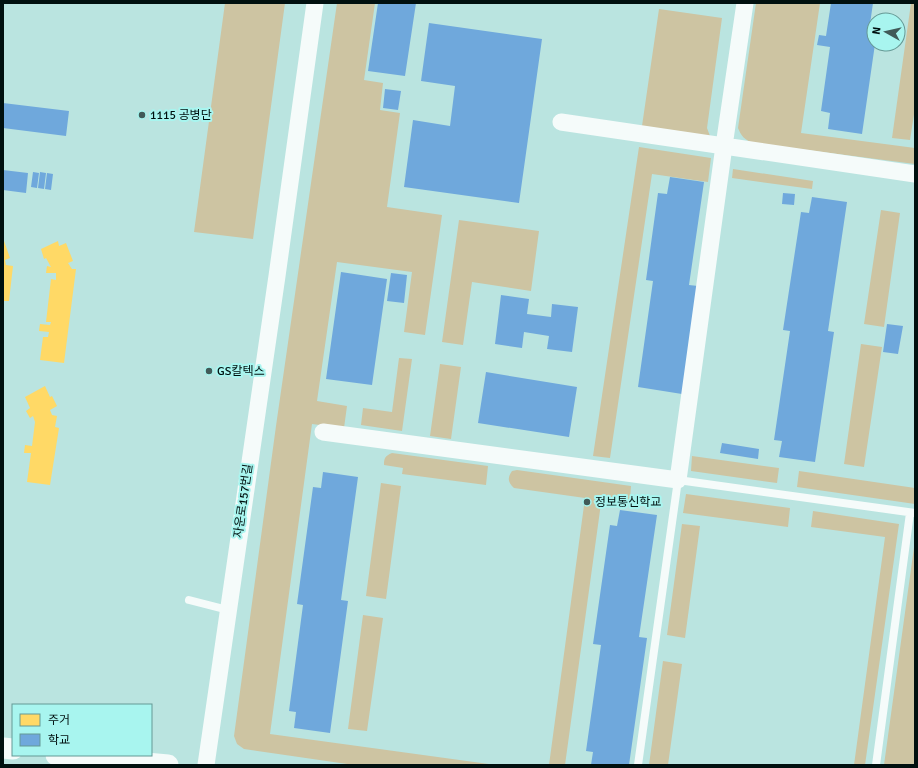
<svg xmlns="http://www.w3.org/2000/svg" width="918" height="768" font-family="Signika,'Noto Sans KR',sans-serif">
	<style>
		.green { fill: #cdc4a2 }
		.homes { fill: #ffd966 }
		.schools { fill: #6fa8dc }
		.lines { fill: none; stroke-linecap: round; stroke-linejoin: round }
		.service { stroke: #f5fbfa; stroke-width: 8 }
		.minor { stroke: #f5fbfa; stroke-width: 17 }
		.tertiary { stroke: #f5fbfa; stroke-width: 21 }
		.poi-dot { fill: #415a58; stroke: #a8f5ef; stroke-width: 1.5 }
		.labels { text-anchor: middle; stroke-width: 4; stroke-linejoin: round; paint-order: stroke }
		.poi-label { font-size: 12px; fill: #00100f; stroke: #a8f5ef; text-anchor: start }
		.street-label { font-size: 12px; fill: #00100f; stroke: #a8f5ef }
	</style>
	<rect width="100%" height="100%" fill="#bae4e0"/>
	<path class="green" d="M 225,3 L 285,3 L 253,239 L 194,232 Z
		M 337,3 L 375,3 L 364,80 L 383,83 L 380,110 L 400,113 L 387,207 L 442,215 L 425,335 L 404,332 L 412,272 L 337,262 L 317,401 L 347,406 L 344,428 L 312,424 L 270,734 L 496,765 L 354,765 L 244,749 L 237,744 L 234,736 L 276,426 Z
		M 756,3 L 820,3 L 801,133 L 915,148 L 915,164 L 753,143 C 745,140 741,136 738,128 Z
		M 911,3 L 915,3 L 915,108 L 910,140 L 892,138 Z
		M 659,9 L 722,18 L 707,128 L 710,136 L 642,126 Z
		M 639,147 L 711,158 L 708,182 L 652,174 L 610,458 L 593,456 Z
		M 733,169 L 813,181 L 812,189 L 732,178 Z
		M 881,210 L 900,213 L 884,327 L 864,324 Z
		M 459,220 L 539,231 L 531,291 L 472,282 L 463,345 L 442,342 Z
		M 861,344 L 882,347 L 864,467 L 844,464 Z
		M 399,358 L 412,359 L 402,431 L 361,425 L 363,408 L 392,412 Z
		M 440,364 L 461,367 L 451,439 L 430,436 Z
		M 392,453 L 488,466 L 486,485 L 402,474 L 403,468 L 384,465 C 384,458 385,456 392,453 Z
		M 692,456 L 779,468 L 777,483 L 691,471 Z
		M 517,470 L 631,486 L 630,500 L 602,496 L 565,765 L 549,765 L 585,498 L 514,488 C 508,483 507,478 512,471 Z
		M 799,471 L 915,488 L 915,504 L 797,487 Z
		M 381,483 L 401,486 L 386,599 L 366,596 Z
		M 686,494 L 790,508 L 788,527 L 683,513 Z
		M 813,511 L 899,524 L 865,765 L 854,765 L 885,537 L 811,527 Z
		M 682,524 L 700,526 L 685,638 L 667,635 Z
		M 915,540 L 915,765 L 884,765 Z
		M 363,615 L 383,618 L 367,731 L 348,729 Z
		M 663,661 L 682,664 L 668,765 L 649,765 Z"/>
	<path class="homes" d="M 3,238 L 10,258 L 5,260 L 6,265 L 13,266 L 9,301 L 3,301 Z
		M 58,241 L 59,246 L 66,243 L 73,261 L 68,263 L 72,269 L 76,269 L 64,363 L 40,360 L 43,337 L 48,337 L 49,332 L 39,331 L 40,324 L 50,325 L 51,322 L 46,322 L 51,279 L 56,280 L 56,273 L 46,273 L 47,266 L 51,267 L 46,258 L 44,259 L 41,249 Z
		M 45,386 L 50,397 L 52,396 L 57,406 L 50,410 L 52,415 L 57,416 L 55,427 L 59,428 L 50,485 L 27,482 L 31,453 L 24,453 L 25,445 L 32,446 L 35,422 L 33,416 L 30,418 L 26,411 L 30,408 L 25,397 Z"/>
	<path class="schools" d="M 378,3 L 416,3 L 405,76 L 368,71 Z
		M 831,3 L 873,3 L 868,38 L 874,39 L 874,44 L 875,44 L 862,134 L 828,129 L 830,113 L 821,111 L 830,47 L 817,45 L 819,35 L 826,36 Z
		M 429,23 L 542,39 L 519,203 L 404,187 L 413,120 L 450,126 L 455,86 L 421,81 Z
		M 385,89 L 401,91 L 398,110 L 383,108 Z
		M 3,103 L 69,111 L 66,136 L 3,128 Z
		M 3,170 L 28,173 L 26,193 L 3,190 Z
		M 33,172 L 39,173 L 37,188 L 31,187 Z
		M 40,172 L 46,173 L 44,189 L 38,188 Z
		M 47,173 L 53,174 L 51,190 L 45,189 Z
		M 670,177 L 704,182 L 689,285 L 698,286 L 682,394 L 638,387 L 653,281 L 646,280 L 658,193 L 667,194 Z
		M 783,193 L 795,194 L 794,205 L 782,204 Z
		M 812,197 L 847,202 L 828,331 L 834,332 L 815,462 L 779,457 L 782,441 L 774,440 L 790,331 L 783,330 L 801,212 L 809,213 Z
		M 341,272 L 387,279 L 372,385 L 326,379 Z
		M 391,273 L 407,275 L 404,303 L 387,301 Z
		M 501,295 L 529,299 L 527,314 L 551,317 L 552,304 L 578,307 L 572,352 L 547,349 L 549,336 L 524,332 L 522,348 L 495,344 Z
		M 887,324 L 903,326 L 898,354 L 883,352 Z
		M 486,372 L 577,387 L 569,437 L 478,423 Z
		M 722,443 L 759,449 L 758,459 L 720,453 Z
		M 323,472 L 358,477 L 341,600 L 348,601 L 330,733 L 294,728 L 296,712 L 289,711 L 303,605 L 297,604 L 313,487 L 321,488 Z
		M 620,510 L 657,515 L 639,637 L 647,638 L 629,765 L 591,765 L 593,752 L 586,751 L 601,645 L 593,644 L 610,525 L 617,526 Z"/>
	<g class="lines">
		<path class="service" d="M 189,600 L 228,610
			M 638,765 L 678,480 L 915,513
			M 876,765 L 910,513"/>
		<path class="minor" d="M 561,122 L 915,174
			M 323,432 L 678,480 L 724,146 L 745,3
			M 206,765 L 277,276 L 315,3"/>
		<path class="tertiary" d="M 3,748 L 13,749
			M 56,755 L 168,765"/>
	</g>
	<g class="poi-dot">
		<circle cx="142" cy="115" r="4"/>
		<circle cx="209" cy="371" r="4"/>
		<circle cx="587" cy="502" r="4"/>
	</g>
	<g class="labels">
		<g class="poi-label">
			<text x="150" y="119">1115 공병단</text>
			<text x="217" y="375">GS칼텍스</text>
			<text x="595" y="506">정보통신학교</text>
		</g>
		<g class="street-label">
			<text transform="translate(243 501) rotate(-82)" y="4">자운로157번길</text>
		</g>
	</g>
	<rect width="918" height="768" fill="none" stroke="#00100f" stroke-width="8"/>
	<rect x="12" y="704" width="140" height="52" fill="#a8f5ef" stroke="#659995"/>
	<rect x="20" y="714" width="20" height="12" fill="#ffd966" stroke="#659995"/>
	<text x="48" y="724" font-size="12" fill="#00100f">주거</text>
	<rect x="20" y="734" width="20" height="12" fill="#6fa8dc" stroke="#659995"/>
	<text x="48" y="744" font-size="12" fill="#00100f">학교</text>
	<g transform="translate(886 32) rotate(278)"><circle r="19" fill="#a8f5ef" stroke="#659995"/>
	<path d="M0-3L7 15L0 10L-7 15Z" fill="#415a58"/>
	<text y="-6" font-size="11" font-weight="bold" text-anchor="middle" fill="#00100f">N</text>
	</g>
</svg>
